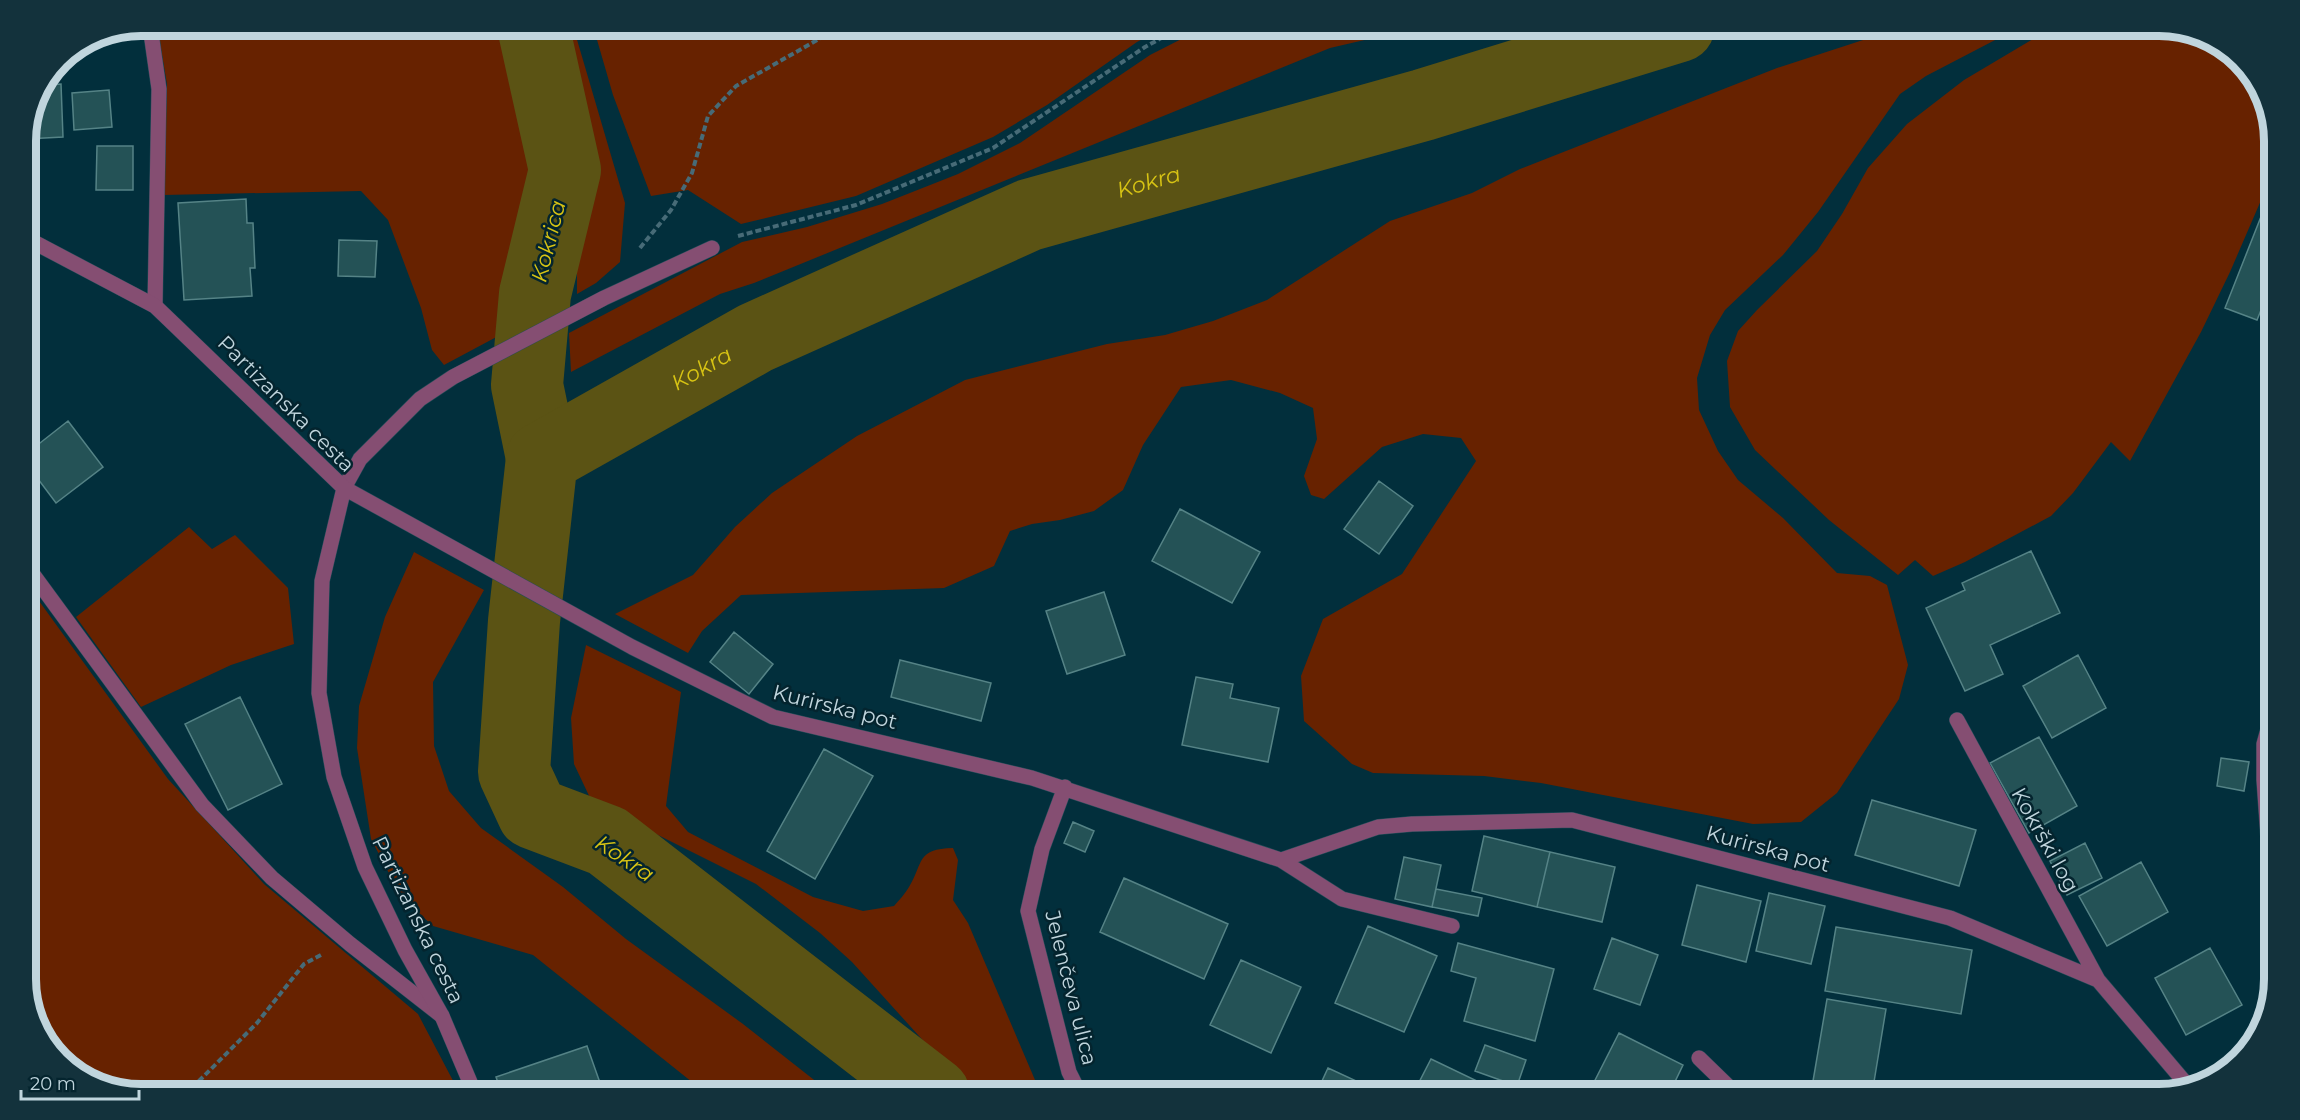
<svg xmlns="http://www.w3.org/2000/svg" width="2300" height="1120" font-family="Montserrat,sans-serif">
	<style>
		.green { fill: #672200 }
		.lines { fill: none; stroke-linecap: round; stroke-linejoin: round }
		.river { stroke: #5b5314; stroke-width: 72 }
		.building { fill: #245256; stroke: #558386; stroke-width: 1.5 }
		.service-casing { stroke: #244d59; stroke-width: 16 }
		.minor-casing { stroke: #244d59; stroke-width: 16 }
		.path { stroke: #476b77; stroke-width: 4; stroke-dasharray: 6 3; stroke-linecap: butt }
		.service { stroke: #854e72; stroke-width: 15 }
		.minor { stroke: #854e72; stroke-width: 15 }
		.labels { text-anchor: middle; stroke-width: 5; stroke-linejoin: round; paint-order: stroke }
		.street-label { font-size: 21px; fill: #c0d5dd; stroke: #04242e }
		.water-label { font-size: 22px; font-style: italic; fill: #d7c314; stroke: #04242e }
		.rim { fill: none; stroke: #c0d5dd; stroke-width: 8 }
	</style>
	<rect width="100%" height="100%" fill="#022f3c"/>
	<path class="green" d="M 157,26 L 517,26 L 535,90 L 553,181 L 554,234 L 551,308 L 444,365 L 432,350 L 421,308 L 388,220 L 361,191 L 163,195 L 167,84 Z
		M 550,26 L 573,26 L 625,203 L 620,262 L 596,283 L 577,294 L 577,167 L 565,96 L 564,65 Z
		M 593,26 L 1167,26 L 1137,42 L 1047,105 L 993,137 L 856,196 L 741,224 L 688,190 L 651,196 L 613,95 Z
		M 1207,26 L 1425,26 L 1330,48 L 754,283 L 720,294 L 571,372 L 569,333 L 742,242 L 807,227 L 882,204 L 958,174 L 1020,143 L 1150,55 Z
		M 1906,26 L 2022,26 L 1926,76 L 1900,94 L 1818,212 L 1783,255 L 1725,310 L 1710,335 L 1697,378 L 1699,410 L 1718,451 L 1738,480 L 1783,518 L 1837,573 L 1870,576 L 1887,585 L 1908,665 L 1899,699 L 1837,793 L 1801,822 L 1753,824 L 1541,783 L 1484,776 L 1373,773 L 1352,764 L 1304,721 L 1301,676 L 1323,619 L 1402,574 L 1476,461 L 1461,438 L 1423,434 L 1382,447 L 1324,499 L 1311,495 L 1304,476 L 1317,439 L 1313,408 L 1280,393 L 1231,380 L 1181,387 L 1143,445 L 1123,490 L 1094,511 L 1060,520 L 1032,524 L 1010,531 L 994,566 L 944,588 L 741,595 L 702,631 L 688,653 L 615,614 L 693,575 L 735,527 L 772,493 L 857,436 L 965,380 L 1107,344 L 1165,335 L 1213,321 L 1267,300 L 1390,221 L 1472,193 L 1520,169 L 1777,68 Z
		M 2061,26 L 2159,26 L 2210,37 L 2255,76 L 2274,134 L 2274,165 L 2262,198 L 2230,272 L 2201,332 L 2130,461 L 2111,442 L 2073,493 L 2051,516 L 1965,562 L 1933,576 L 1915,560 L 1898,575 L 1829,520 L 1755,450 L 1730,407 L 1727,361 L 1738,331 L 1757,310 L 1817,251 L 1842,214 L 1868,168 L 1907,124 L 1964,80 L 2033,39 Z
		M 189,527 L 212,549 L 235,535 L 288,588 L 294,644 L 231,665 L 141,707 L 76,617 Z
		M 414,552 L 484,590 L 433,682 L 434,746 L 449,791 L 481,828 L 563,887 L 626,939 L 743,1024 L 832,1094 L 707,1094 L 533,955 L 433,926 L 402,898 L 371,839 L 357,748 L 359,706 L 385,617 Z
		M 26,583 L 168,779 L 213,828 L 264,884 L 418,1014 L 460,1094 L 141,1094 L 90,1083 L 45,1044 L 26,987 Z
		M 586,645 L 681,692 L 666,806 L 688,832 L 813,897 L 863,911 L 894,906 C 899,900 905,894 909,887 C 924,862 916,849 953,848 L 958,860 L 953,900 L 968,923 L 1041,1094 L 967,1094 L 948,1068 L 852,962 L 820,933 L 756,884 L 592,802 L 574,764 L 571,718 Z"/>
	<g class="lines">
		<g class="river">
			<path d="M 533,26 L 565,170 L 535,294 L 527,385 L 542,458"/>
			<path id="s1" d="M 934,1094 L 607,841 L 533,813 L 514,772 L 524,621 L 542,458 L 755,338 L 1029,215 L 1423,105 L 1679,26"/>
		</g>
	</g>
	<path class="building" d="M 61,84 L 63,137 L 26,139 L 26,134 L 48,85 Z
		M 109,90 L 112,127 L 74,130 L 72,93 Z
		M 97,146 L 133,146 L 133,190 L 96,190 Z
		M 246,199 L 247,223 L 253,223 L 255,268 L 250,268 L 252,296 L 184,300 L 178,203 Z
		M 2266,204 L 2274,207 L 2274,278 L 2257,320 L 2225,308 Z
		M 339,240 L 377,241 L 375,277 L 338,276 Z
		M 68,421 L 103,467 L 56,503 L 26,463 L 26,454 Z
		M 2274,441 L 2274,474 L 2263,446 Z
		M 1379,481 L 1413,506 L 1379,554 L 1344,529 Z
		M 1180,509 L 1260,552 L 1232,603 L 1152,561 Z
		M 2031,551 L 2060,613 L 1990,645 L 2003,674 L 1965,691 L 1926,608 L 1965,590 L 1962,583 Z
		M 1104,592 L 1125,655 L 1067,674 L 1046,611 Z
		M 734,632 L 773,664 L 749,694 L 710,662 Z
		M 2078,655 L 2106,708 L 2052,738 L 2023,686 Z
		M 900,660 L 991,683 L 981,721 L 891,697 Z
		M 1196,677 L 1233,684 L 1230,698 L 1279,708 L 1268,762 L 1182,745 Z
		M 240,697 L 282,784 L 228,810 L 185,724 Z
		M 2039,737 L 2077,806 L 2029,833 L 1990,763 Z
		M 824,749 L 873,776 L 815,879 L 767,851 Z
		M 2221,758 L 2249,762 L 2244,791 L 2217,786 Z
		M 1872,800 L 1976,830 L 1959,886 L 1855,855 Z
		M 1073,822 L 1094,831 L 1085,852 L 1064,843 Z
		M 1484,836 L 1550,852 L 1537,907 L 1472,891 Z
		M 2085,843 L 2102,878 L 2067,895 L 2050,861 Z
		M 1550,852 L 1615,867 L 1602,922 L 1537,907 Z
		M 1404,857 L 1441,865 L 1432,907 L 1395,899 Z
		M 2141,862 L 2168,912 L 2107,946 L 2079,896 Z
		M 1124,878 L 1228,924 L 1204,979 L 1100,932 Z
		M 1697,885 L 1761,901 L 1746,962 L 1682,945 Z
		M 1436,889 L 1482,898 L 1478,916 L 1432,907 Z
		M 1769,893 L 1825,906 L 1811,964 L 1756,951 Z
		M 1368,926 L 1437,956 L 1404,1032 L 1335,1003 Z
		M 1836,927 L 1972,950 L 1961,1014 L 1825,991 Z
		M 1612,938 L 1658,955 L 1640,1005 L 1594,989 Z
		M 1458,943 L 1554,969 L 1535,1041 L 1464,1021 L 1476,978 L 1451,971 Z
		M 2210,948 L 2242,1005 L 2186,1035 L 2155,978 Z
		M 1241,960 L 1301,987 L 1271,1053 L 1210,1025 Z
		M 1827,999 L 1886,1009 L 1872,1094 L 1857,1094 L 1812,1087 Z
		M 1619,1033 L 1683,1065 L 1669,1094 L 1588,1094 Z
		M 1485,1045 L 1526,1060 L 1517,1086 L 1475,1071 Z
		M 587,1046 L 599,1080 L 620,1094 L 502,1094 L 496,1077 Z
		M 1431,1059 L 1500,1092 L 1499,1094 L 1413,1094 Z
		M 1328,1068 L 1365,1085 L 1361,1094 L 1316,1094 Z"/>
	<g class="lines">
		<defs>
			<path id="service" d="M 150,26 L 159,89 L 155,306
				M 344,488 L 360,459 L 420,399 L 453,377 L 604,298 L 712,248
				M 26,565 L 202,805 L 272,878 L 350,944 L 442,1016
				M 1699,1058 L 1736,1094"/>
			<path id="minor" d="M 26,238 L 155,306 L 344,488 L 632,647 L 773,717 L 1032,778 L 1281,860 L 1378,827 L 1412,824 L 1572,820 L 1950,918 L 2098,980 L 2188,1086
				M 344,488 L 322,581 L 319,693 L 334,777 L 365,867 L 405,950 L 442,1016 L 475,1094
				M 2274,708 L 2264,744 L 2264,780 L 2274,921
				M 1957,720 L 2098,980
				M 1065,787 L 1042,849 L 1028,911 L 1069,1072 L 1080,1094
				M 1281,860 L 1342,899 L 1452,926
				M 2258,1035 L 2274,976 L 2274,928"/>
		</defs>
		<use href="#service" class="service-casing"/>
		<use href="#minor" class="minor-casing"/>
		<path class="path" d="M 738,236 L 856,205 L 993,148 L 1145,47 L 1183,26
			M 640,248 L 671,210 L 692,173 L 708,116 L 736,86 L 842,26
			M 186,1094 L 257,1023 L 304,964 L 321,955"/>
		<use href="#service" class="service"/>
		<use href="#minor" class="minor"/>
	</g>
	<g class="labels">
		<g class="street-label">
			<text transform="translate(286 404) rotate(45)" y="7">Partizanska cesta</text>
			<text transform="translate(835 707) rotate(14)" y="7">Kurirska pot</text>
			<text transform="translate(2045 840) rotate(61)" y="7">Kokrški log</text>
			<text transform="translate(1768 849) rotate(15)" y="7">Kurirska pot</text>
			<text transform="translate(418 920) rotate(64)" y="7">Partizanska cesta</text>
			<text transform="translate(1071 988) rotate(76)" y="7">Jelenčeva ulica</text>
		</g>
		<g class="water-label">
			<text dy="8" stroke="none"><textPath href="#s1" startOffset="1522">Kokra</textPath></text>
			<text transform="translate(548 241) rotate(-76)" y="8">Kokrica</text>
			<text dy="8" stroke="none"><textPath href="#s1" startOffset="1036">Kokra</textPath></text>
			<text transform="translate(625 858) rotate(34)" y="8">Kokra</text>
		</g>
	</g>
	<path d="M0 0H2300V1120H0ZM141 36H2159A105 105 0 0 1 2264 141V979A105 105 0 0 1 2159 1084H141A105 105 0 0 1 36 979V141A105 105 0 0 1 141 36Z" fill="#13323c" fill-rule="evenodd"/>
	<path class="rim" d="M141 36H2159A105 105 0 0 1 2264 141V979A105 105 0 0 1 2159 1084H141A105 105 0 0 1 36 979V141A105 105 0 0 1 141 36Z"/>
	<path d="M21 1090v9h118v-9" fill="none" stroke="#c0d5dd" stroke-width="3"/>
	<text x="30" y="1090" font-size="18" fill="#c0d5dd" stroke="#04242e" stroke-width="4.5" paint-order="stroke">20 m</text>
</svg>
